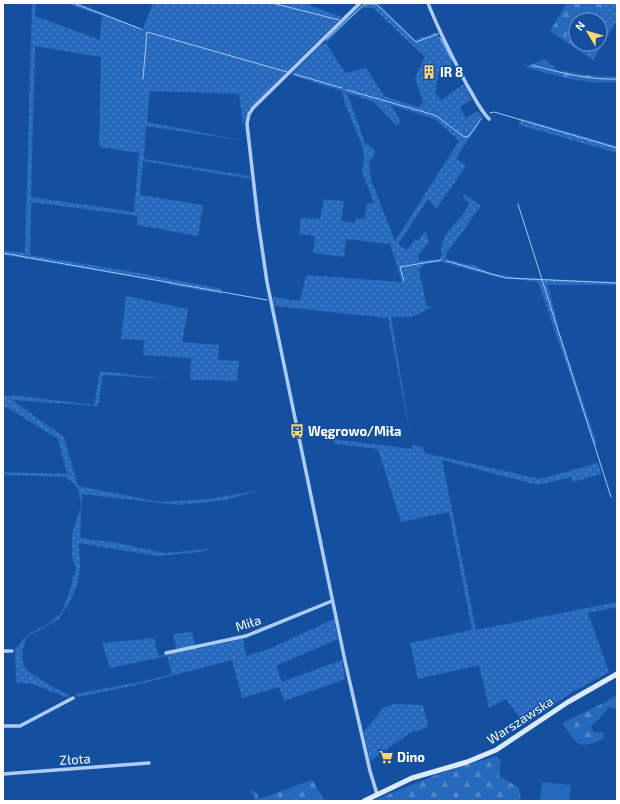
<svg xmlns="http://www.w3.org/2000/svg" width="620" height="804" font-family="'Exo 2',sans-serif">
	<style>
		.grass { fill: url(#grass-dots); fill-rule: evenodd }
		.forest { fill: url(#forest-firs) }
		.garden { fill: #276abd }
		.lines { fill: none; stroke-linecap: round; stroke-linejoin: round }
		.stream { stroke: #9fc7f6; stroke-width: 1 }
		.minor { stroke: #acccf4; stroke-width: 3.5 }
		.secondary { stroke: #dceafd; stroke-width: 5 }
		.labels { text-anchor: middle; stroke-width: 3; stroke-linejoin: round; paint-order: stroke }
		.poi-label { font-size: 13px; font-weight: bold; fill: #fff; stroke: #14509f; text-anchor: start }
		.street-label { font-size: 13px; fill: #fff; stroke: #14509f }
	</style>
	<defs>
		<pattern id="grass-dots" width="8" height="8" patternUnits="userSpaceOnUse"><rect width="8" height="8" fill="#276abd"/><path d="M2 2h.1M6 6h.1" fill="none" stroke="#5288ca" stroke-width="1.8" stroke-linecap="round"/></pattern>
		<pattern id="forest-firs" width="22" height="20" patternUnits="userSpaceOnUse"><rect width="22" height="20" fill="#276abd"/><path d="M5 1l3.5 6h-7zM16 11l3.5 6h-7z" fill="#5288ca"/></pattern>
	</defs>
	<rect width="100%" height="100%" fill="#14509f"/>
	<path class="grass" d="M 32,3 L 36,3 L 35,16 L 100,40 L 102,16 L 65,3 L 78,3 L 143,29 L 153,3 L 307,3 L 311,6 L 342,17 L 258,100 L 249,109 L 243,125 L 239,94 L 150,91 L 147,122 L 245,141 L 146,126 L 144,159 L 249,176 L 250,179 L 143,161 L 140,195 L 203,205 L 198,236 L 137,225 L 138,216 L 31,202 L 30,255 L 134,272 L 222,289 L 222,294 L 171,285 L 160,281 L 3,255 L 3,250 L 25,253 ZM 35,46 L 101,57 L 99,147 L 139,153 L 134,212 L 31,197 Z
		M 362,3 L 378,3 L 415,40 L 437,32 L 453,65 L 439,72 L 435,93 L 441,100 L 464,84 L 472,100 L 460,107 L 466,118 L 478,111 L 483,118 L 456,158 L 466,166 L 436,209 L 428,199 L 398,244 L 407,250 L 415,239 L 418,241 L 425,231 L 429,241 L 418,256 L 419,261 L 440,259 C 443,253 440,249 442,243 C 447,228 463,218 469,204 L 463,197 L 464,194 L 481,206 L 446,254 L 446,259 L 468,265 L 471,264 L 493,274 L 523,278 L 617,282 L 617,285 L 548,285 L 559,330 L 597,444 L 594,445 L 538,282 L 496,277 L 442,262 L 425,264 L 419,270 C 421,282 425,293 426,306 L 432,307 L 412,317 L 391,317 L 412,445 L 423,447 L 425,453 L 540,479 L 598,463 L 601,474 L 572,482 L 571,477 L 538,485 L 442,460 L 476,630 L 617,602 L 617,607 L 588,613 L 609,672 L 571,693 L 524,724 L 506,699 L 489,708 L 479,665 L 418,679 L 410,643 L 472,630 L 449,512 L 401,522 L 378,449 L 335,444 L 332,439 L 413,449 L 412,445 L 388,318 L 274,306 L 273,297 L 300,301 L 306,275 L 402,282 L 390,244 L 346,239 L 344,257 L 313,253 L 315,236 L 299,234 L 301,218 L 320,219 L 324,199 L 344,201 L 341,221 L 355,223 L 355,218 L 365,219 L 367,203 L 374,203 L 362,172 L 364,157 L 362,145 L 345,104 L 342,91 L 291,75 L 321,44 L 326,43 L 325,40 ZM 362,8 L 373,8 L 425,57 L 415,77 L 423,103 L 418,107 L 384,96 L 366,68 L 345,73 L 326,43 ZM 347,93 L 374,102 L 397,126 L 401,122 L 391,105 L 435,119 L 459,141 L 395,241 L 371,180 L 369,162 L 375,155 L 374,149 L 365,143 Z
		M 606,3 L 617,3 L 617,21 L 593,60 L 563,40 L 576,21 L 576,44 L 600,44 L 600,20 L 595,20 Z
		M 519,118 L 617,146 L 617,153 L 519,125 Z
		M 126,296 L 188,309 L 182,342 L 219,345 L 218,360 L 239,361 L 237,381 L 190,380 L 191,358 L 143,355 L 144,340 L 121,339 Z
		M 100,371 L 167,379 L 103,375 L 98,406 L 12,400 L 64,437 L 78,486 L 160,502 L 209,499 L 260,490 L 225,500 L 179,505 L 82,494 L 80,538 L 118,543 L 164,553 L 210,549 L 201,552 L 158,556 L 79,543 L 80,568 L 77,586 L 71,599 L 59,619 L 27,637 C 24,645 20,657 24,665 C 28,676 58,689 69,695 L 68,698 L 33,684 L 16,682 L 15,649 L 27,635 L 50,623 L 62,612 L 69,593 L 76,568 L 72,557 L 72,534 L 81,506 L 78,488 L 66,477 L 3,475 L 3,472 L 67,474 L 58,439 L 3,405 L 3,396 L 10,395 L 94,405 Z
		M 334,619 L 338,639 L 276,666 L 282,682 L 342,660 L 345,679 L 284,701 L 279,687 L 242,698 L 232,660 L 132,686 L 77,697 L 75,694 L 145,681 L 172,674 L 167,656 L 110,668 L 102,643 L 154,638 L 158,656 L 177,652 L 173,634 L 192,632 L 196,649 L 243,639 L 246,656 L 269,649 Z
		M 393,704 L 423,705 L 428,727 L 410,733 L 370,761 L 364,732 L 383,708 Z"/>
	<path class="forest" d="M 567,3 L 606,3 L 595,20 L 586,20 L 579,16 L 563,40 L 550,31 Z
		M 545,59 L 557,70 L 585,75 L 617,77 L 617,82 C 585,85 556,76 525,67 Z
		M 617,695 L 617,710 L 609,707 L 599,719 L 591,726 L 594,732 L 603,732 L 604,738 C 579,751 578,745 562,723 L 606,702 Z
		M 496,756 L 501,760 L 499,776 L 519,788 L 521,801 L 372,801 L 438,774 Z
		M 312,780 L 325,801 L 293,801 L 291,799 L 286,801 L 256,801 L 250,790 L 256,792 L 259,799 Z"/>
	<path class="garden" d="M 542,782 L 571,785 L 569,801 L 540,801 Z"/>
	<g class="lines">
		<path class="stream" d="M 73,3 L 141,29
			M 272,3 L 339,20
			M 440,38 L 452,60
			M 327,39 L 365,4 L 376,4 L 416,42 L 438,34
			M 535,66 C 562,73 588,80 617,79
			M 294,74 L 342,88
			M 143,79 L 147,32 L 287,72
			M 347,90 L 431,114 L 438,117 L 464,137 L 469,136 L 481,119
			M 490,113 L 494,112 L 617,148
			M 518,204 L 611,497
			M 3,253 L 267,300
			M 447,261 L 506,278 L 617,283
			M 404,281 L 400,267 L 441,260"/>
		<path class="minor" d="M 360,3 L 253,108 L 249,114 L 247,124 L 258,221 L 267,282 L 345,661 L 370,771 L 377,794
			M 428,3 C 439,32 453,58 467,85 C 474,96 479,109 489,119
			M 3,651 L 12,651
			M 166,653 L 246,636 L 332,601
			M 3,726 L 20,726 L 73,698
			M 3,774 L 149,763"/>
		<path class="secondary" d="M 364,801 L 412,778 L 467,762 L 496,750 L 568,702 L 617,674"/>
	</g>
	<defs>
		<symbol id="building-bare" viewBox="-9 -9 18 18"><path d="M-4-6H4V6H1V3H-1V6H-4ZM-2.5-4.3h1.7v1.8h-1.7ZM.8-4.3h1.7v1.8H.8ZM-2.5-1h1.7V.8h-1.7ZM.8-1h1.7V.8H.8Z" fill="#ffd66f" stroke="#14509f" stroke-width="2.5" paint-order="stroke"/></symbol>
		<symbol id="bus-bare" viewBox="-9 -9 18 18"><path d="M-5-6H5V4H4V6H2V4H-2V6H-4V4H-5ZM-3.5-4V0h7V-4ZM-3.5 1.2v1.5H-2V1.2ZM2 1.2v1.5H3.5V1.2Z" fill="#ffd66f" stroke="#14509f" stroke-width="2.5" paint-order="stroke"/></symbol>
		<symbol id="supermarket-bare" viewBox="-9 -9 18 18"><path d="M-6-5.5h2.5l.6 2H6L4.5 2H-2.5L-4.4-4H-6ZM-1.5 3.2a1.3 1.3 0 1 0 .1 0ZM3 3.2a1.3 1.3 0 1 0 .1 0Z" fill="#ffd66f" stroke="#14509f" stroke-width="2.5" paint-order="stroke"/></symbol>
	</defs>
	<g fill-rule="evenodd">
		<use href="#building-bare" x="419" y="62" width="20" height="20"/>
		<use href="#bus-bare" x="287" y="421" width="20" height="20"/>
		<use href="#supermarket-bare" x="376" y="747" width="20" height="20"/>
	</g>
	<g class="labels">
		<g class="poi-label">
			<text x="440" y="77">IR 8</text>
			<text x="308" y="436">Węgrowo/Miła</text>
			<text x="397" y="762">Dino</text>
		</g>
		<g class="street-label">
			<text transform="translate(248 623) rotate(-18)" y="5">Miła</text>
			<text transform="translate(520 720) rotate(-33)" y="5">Warszawska</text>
			<text transform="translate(75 759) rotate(-4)" y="5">Złota</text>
		</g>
	</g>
	<rect width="620" height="804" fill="none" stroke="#ffffff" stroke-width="8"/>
	<g transform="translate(588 32) rotate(308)"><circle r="19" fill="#14509f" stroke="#7296c5"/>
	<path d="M0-3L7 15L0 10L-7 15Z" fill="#ffd66f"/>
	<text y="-6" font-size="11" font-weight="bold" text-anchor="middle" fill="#ffffff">N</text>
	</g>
</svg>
